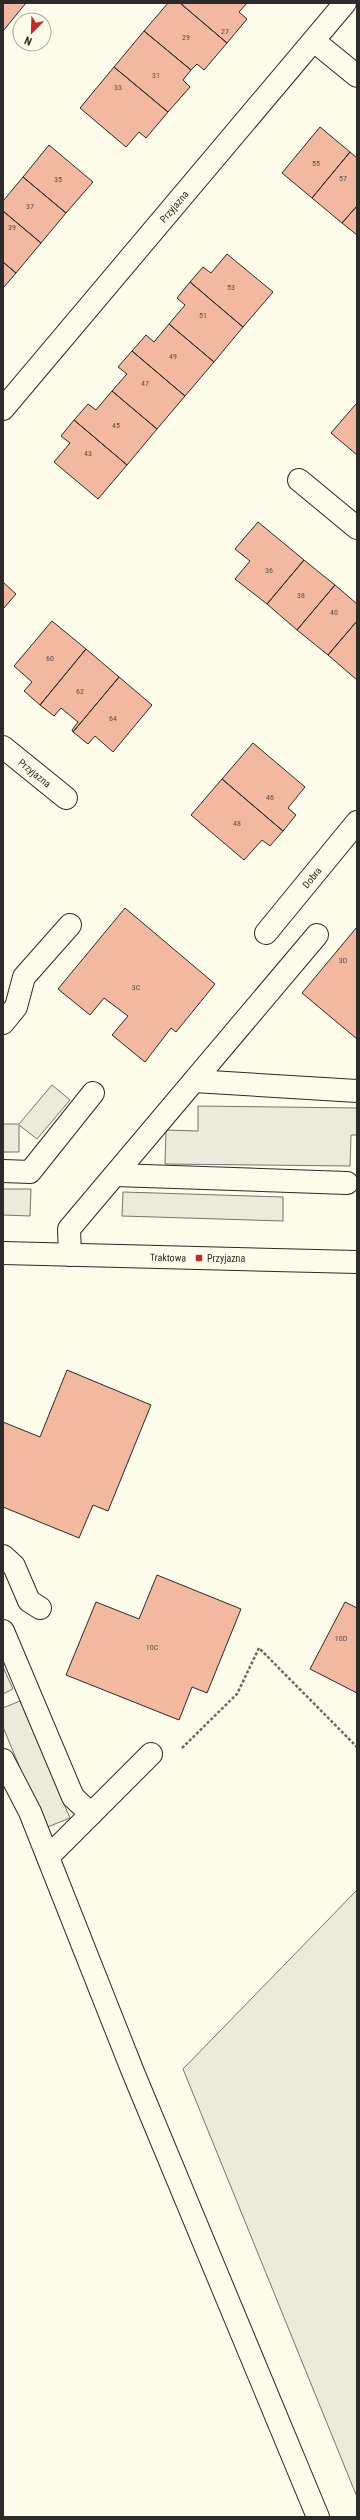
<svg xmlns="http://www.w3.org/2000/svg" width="360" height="2520" font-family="'Roboto Condensed',sans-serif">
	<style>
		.green { fill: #ecebdb; stroke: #74746e }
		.parking { fill: #eceadb; stroke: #74746e }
		.building { fill: #f2b8a0; stroke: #2b2b2b }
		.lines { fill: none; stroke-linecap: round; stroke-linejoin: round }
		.minor-casing { stroke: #2b2b2b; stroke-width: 24 }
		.major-casing { stroke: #2b2b2b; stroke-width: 24 }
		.path { stroke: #6a6964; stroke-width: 2.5; stroke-dasharray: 3 2; stroke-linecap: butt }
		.minor { stroke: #fdfbea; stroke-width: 22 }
		.major { stroke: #fdfbea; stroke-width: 22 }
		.poi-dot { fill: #c62828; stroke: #fdfbea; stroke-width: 1.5 }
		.labels { text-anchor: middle; stroke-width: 3; stroke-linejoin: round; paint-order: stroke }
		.number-label { font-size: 8px; fill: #5d4e48 }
		.street-label { font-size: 10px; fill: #2b2b2b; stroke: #fdfbea }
		.poi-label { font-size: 10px; fill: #2b2b2b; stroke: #fdfbea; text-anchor: start }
	</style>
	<rect width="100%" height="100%" fill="#fdfbea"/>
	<path class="green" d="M 357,1890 L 357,2497 L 183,2069 Z"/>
	<path class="parking" d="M 52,1085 L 70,1100 L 37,1139 L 19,1125 L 19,1152 L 3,1152 L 3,1124 L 19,1124 Z
		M 198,1106 L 357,1108 L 357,1135 L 351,1135 L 350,1166 L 165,1164 L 166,1130 L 198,1131 Z
		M 3,1189 L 31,1189 L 30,1216 L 3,1215 Z
		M 123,1192 L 283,1197 L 283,1221 L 122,1216 Z
		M 3,1667 L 13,1689 L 3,1694 Z
		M 20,1701 L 70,1818 L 45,1828 L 3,1727 L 3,1708 Z"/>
	<path class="building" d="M 3,3 L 26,3 L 3,31 Z
		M 168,3 L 180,3 L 227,43 L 204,70 L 197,64 L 191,70 L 144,31 Z
		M 180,3 L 247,3 L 239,12 L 247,19 L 227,43 Z
		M 144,31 L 191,70 L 183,80 L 190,87 L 168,112 L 114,67 Z
		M 114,67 L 168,112 L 146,138 L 139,132 L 126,147 L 80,108 Z
		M 320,127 L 350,152 L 312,198 L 282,173 Z
		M 49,145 L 93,182 L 66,213 L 23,177 Z
		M 350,152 L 357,158 L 357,206 L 342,223 L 312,198 Z
		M 23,177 L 66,213 L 41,243 L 3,211 L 3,201 Z
		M 357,206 L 357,235 L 342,223 Z
		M 3,211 L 41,243 L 16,273 L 3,262 Z
		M 227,254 L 273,292 L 243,327 L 190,282 L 203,267 L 211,273 Z
		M 3,262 L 16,273 L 3,288 Z
		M 190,282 L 243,327 L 214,362 L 169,324 L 185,305 L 177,298 Z
		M 169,324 L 214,362 L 185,396 L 132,351 L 146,335 L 154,342 Z
		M 132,351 L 185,396 L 157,429 L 112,391 L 127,374 L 118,367 Z
		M 112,391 L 157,429 L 127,465 L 74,420 L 88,404 L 96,410 Z
		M 356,404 L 357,406 L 357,455 L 331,433 Z
		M 74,420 L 127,465 L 98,499 L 54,462 L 70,443 L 61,436 Z
		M 258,522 L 304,560 L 267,604 L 235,579 L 250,561 L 235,549 Z
		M 304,560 L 335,585 L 297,630 L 267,604 Z
		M 3,582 L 16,594 L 3,609 Z
		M 335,585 L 357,604 L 357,621 L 328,655 L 297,630 Z
		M 52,621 L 86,649 L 40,705 L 24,691 L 32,682 L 14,666 Z
		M 357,621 L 357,680 L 328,655 Z
		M 86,649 L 119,677 L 73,732 L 72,730 L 78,722 L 61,708 L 54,716 L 40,705 Z
		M 119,677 L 152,705 L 113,752 L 95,736 L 88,744 L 73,732 Z
		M 253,743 L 305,787 L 288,808 L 296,815 L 283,831 L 222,779 Z
		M 222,779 L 283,831 L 270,846 L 262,840 L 244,860 L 191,815 Z
		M 125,908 L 215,984 L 176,1032 L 171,1028 L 145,1062 L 112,1035 L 128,1016 L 104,998 L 90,1015 L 58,989 Z
		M 357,927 L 357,1039 L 302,993 Z
		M 67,1370 L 151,1405 L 108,1511 L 93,1505 L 79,1538 L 3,1507 L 3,1422 L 40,1437 Z
		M 157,1575 L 241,1609 L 207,1693 L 192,1687 L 179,1720 L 66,1675 L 96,1602 L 139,1619 Z
		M 345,1602 L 357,1608 L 357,1693 L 310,1669 Z"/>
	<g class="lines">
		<defs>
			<g id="minor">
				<path d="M 314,41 L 357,76"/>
				<path id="s1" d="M 3,409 L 345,3"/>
				<path d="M 299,480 L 357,528"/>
				<path id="s2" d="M 3,747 L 66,798"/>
				<path id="s3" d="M 266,933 L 357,822"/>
				<path d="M 3,1023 L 16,1007 L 24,977 L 70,925"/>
				<path d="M 194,1081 L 357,1091"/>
				<path d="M 3,1171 L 30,1172 L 93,1093"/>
				<path d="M 115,1175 L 347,1183"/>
				<path d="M 70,1255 L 69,1229 L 317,935"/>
				<path d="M 3,1556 L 14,1566 L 29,1601 L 40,1608"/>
				<path d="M 3,1631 L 73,1797 L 91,1814"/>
				<path d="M 3,1760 L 30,1812 L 133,2072 L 318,2517"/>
				<path d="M 48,1857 L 151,1754"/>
			</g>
			<g id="major">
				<path id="s4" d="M 3,1253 L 357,1262"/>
			</g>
		</defs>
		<use href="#minor" class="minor-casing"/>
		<use href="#major" class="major-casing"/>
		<path class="path" d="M 182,1748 L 237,1694 L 259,1648 L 357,1747"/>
		<use href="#minor" class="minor"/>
		<use href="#major" class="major"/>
	</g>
	<rect class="poi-dot" x="195" y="1254" width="8" height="8" rx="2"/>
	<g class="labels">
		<g class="number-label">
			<text x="225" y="34">27</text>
			<text x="186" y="40">29</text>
			<text x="156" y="78">31</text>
			<text x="118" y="90">33</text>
			<text x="316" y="166">55</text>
			<text x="343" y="181">57</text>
			<text x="58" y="182">35</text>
			<text x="30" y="209">37</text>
			<text x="12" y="230">39</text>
			<text x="231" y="290">53</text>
			<text x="203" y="318">51</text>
			<text x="173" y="359">49</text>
			<text x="145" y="386">47</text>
			<text x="116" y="428">45</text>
			<text x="88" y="456">43</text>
			<text x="269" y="573">36</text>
			<text x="301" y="598">38</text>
			<text x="334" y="615">40</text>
			<text x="50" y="661">60</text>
			<text x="80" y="694">62</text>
			<text x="113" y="721">64</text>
			<text x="270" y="800">46</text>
			<text x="237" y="826">48</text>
			<text x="343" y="963">3D</text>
			<text x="136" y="990">3C</text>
			<text x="341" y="1641">10D</text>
			<text x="152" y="1650">10C</text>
		</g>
		<g class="street-label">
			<text dy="4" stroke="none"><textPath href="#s1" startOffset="265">Przyjazna</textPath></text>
			<text dy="4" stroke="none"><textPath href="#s2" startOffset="41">Przyjazna</textPath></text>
			<text dy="4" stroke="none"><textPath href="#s3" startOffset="72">Dobra</textPath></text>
			<text dy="4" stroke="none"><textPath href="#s4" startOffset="165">Traktowa</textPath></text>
		</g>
		<g class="poi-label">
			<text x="207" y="1262">Przyjazna</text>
		</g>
	</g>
	<rect width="360" height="2520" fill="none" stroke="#2b2b2b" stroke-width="8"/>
	<g transform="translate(32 32) rotate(203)"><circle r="19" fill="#fdfbea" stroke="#a9a89e"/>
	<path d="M0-3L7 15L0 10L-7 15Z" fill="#c62828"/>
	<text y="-6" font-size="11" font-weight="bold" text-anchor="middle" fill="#2b2b2b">N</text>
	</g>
</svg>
